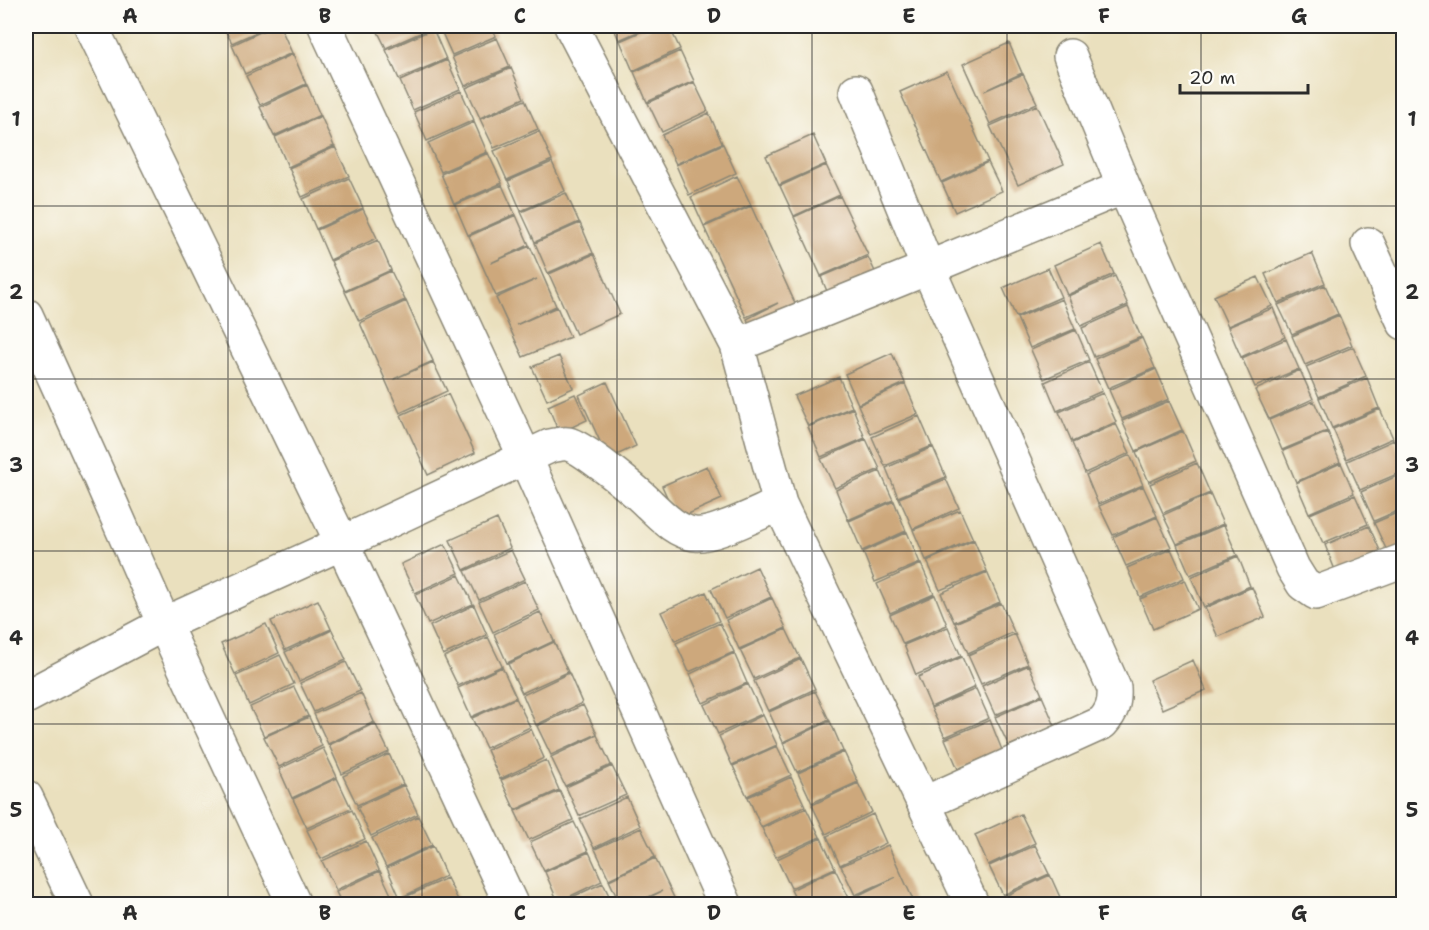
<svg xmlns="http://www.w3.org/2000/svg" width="1429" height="930" font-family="'Shantell Sans',sans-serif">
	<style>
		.building { fill: #cda87b }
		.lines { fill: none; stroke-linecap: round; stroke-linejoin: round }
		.minor-casing { stroke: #8a8674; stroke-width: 36 }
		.minor { stroke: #fff; stroke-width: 33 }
		.grid { fill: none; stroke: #2b2b2b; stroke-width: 1.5; stroke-opacity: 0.55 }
		.neatline { fill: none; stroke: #2b2b2b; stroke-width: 2 }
		.grid-label { font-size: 20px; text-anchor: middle; font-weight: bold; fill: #2b2b2b }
	</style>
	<rect width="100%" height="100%" fill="#fdfcf7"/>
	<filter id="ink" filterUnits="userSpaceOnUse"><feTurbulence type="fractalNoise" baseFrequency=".0167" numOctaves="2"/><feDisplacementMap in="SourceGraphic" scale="12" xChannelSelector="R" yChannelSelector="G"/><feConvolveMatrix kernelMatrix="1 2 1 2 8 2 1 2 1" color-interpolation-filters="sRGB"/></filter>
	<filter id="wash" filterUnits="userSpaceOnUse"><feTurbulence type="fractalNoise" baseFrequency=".008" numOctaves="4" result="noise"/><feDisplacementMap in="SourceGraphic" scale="24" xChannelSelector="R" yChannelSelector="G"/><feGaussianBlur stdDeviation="1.35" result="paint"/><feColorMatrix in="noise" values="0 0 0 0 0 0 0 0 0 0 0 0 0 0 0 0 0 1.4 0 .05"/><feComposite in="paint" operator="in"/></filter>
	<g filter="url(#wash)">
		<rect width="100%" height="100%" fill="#eae0be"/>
		<g id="blocks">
			<path class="building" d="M 223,26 L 270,26 L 232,43 Z
				M 273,26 L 280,26 L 292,53 L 245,74 L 232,45 Z
				M 375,26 L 436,26 L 386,48 Z
				M 439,26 L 492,26 L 496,36 L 452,55 Z
				M 613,26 L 651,26 L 619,40 Z
				M 654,26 L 669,26 L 680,49 L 633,71 L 620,41 Z
				M 433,29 L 446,59 L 399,79 L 386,50 Z
				M 497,38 L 510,67 L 465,86 L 452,57 Z
				M 1009,43 L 1022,73 L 984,91 L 1023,74 L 1037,103 L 990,124 L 963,64 Z
				M 680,51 L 694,81 L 647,102 L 634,72 Z
				M 293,54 L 306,84 L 260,105 L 246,76 Z
				M 447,60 L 460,89 L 413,110 L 400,81 Z
				M 511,68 L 524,98 L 480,118 L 466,88 Z
				M 947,71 L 988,161 L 941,182 L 900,92 Z
				M 694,82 L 708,111 L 662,132 L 648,103 Z
				M 307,85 L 320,115 L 274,136 L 260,107 Z
				M 461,91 L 474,120 L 427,141 L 414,112 Z
				M 525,100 L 538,129 L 494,148 L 480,119 Z
				M 1037,105 L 1064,164 L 1018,185 L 990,126 Z
				M 709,113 L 722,143 L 676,164 L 662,135 Z
				M 321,116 L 334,146 L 288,167 L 275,137 Z
				M 474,122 L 487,152 L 441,172 L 428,143 Z
				M 539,131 L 552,160 L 507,180 L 494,151 Z
				M 813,135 L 826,164 L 779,185 L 766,156 Z
				M 723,144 L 736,173 L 689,195 L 676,165 Z
				M 335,147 L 349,176 L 302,197 L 289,168 Z
				M 488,153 L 502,183 L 454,204 L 441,174 Z
				M 552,162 L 565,191 L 521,211 L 508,181 Z
				M 988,162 L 1002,191 L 955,212 L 942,183 Z
				M 826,165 L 840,195 L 794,216 L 780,186 Z
				M 737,176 L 751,205 L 704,226 L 691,197 Z
				M 349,178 L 363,208 L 316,229 L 303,199 Z
				M 502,185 L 515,214 L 468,235 L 455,205 Z
				M 566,193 L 579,222 L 535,242 L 521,212 Z
				M 840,196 L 868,255 L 821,276 L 794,217 Z
				M 751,206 L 799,312 L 754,334 L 747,319 L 778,303 L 746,317 L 704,227 Z
				M 363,209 L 377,238 L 330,260 L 317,230 Z
				M 516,215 L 529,245 L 491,263 L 530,246 L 556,306 L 516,325 L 557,307 L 570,337 L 523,357 L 496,298 L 537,279 L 496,296 L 469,236 Z
				M 580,223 L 593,253 L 548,273 L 535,243 Z
				M 378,240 L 391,270 L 345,291 L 331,261 Z
				M 1101,244 L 1114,274 L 1067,295 L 1054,265 Z
				M 1312,253 L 1325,283 L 1278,303 L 1265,274 Z
				M 594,254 L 620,314 L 576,334 L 549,274 Z
				M 868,257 L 880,282 L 832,303 L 821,277 Z
				M 1048,268 L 1061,297 L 1016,317 L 1003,288 Z
				M 391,271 L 405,300 L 359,321 L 345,292 Z
				M 1115,276 L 1128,305 L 1081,326 L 1068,296 Z
				M 1258,277 L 1272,306 L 1228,326 L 1214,296 Z
				M 1325,285 L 1338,314 L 1292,334 L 1278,305 Z
				M 1062,299 L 1075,329 L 1030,348 L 1017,318 Z
				M 406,301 L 433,361 L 394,379 L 433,362 L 447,391 L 400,413 L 360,323 Z
				M 1128,307 L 1141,337 L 1094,357 L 1082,328 Z
				M 1273,308 L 1285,337 L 1241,357 L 1228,327 Z
				M 1339,315 L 1352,345 L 1305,365 L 1292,336 Z
				M 1076,330 L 1089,360 L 1044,379 L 1031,350 Z
				M 1142,338 L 1155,368 L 1108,388 L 1095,359 Z
				M 1286,339 L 1299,369 L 1255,387 L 1242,358 Z
				M 1353,347 L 1366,376 L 1319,397 L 1306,367 Z
				M 892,353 L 905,383 L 858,404 L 845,374 Z
				M 559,356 L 573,388 L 547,400 L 532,367 Z
				M 1089,362 L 1102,391 L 1057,411 L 1045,382 Z
				M 1156,369 L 1169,399 L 1122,419 L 1109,390 Z
				M 1300,370 L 1313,399 L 1269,419 L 1255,390 Z
				M 839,377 L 852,407 L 808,426 L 794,396 Z
				M 1367,378 L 1379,408 L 1332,428 L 1319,398 Z
				M 607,382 L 636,446 L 608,459 L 579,395 Z
				M 905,384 L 918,414 L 871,434 L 858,405 Z
				M 1103,393 L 1116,422 L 1072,442 L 1059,412 Z
				M 448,394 L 475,453 L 428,475 L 401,415 Z
				M 575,394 L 587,420 L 559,433 L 548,406 Z
				M 1169,401 L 1182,430 L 1136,451 L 1122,421 Z
				M 1314,401 L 1327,431 L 1282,450 L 1269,420 Z
				M 853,408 L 865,438 L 821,457 L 808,427 Z
				M 1380,409 L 1393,438 L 1346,459 L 1333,429 Z
				M 919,416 L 932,446 L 885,466 L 872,437 Z
				M 1116,424 L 1130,453 L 1085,473 L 1072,443 Z
				M 1183,431 L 1196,461 L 1149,482 L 1136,452 Z
				M 1328,432 L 1340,462 L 1296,482 L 1283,451 Z
				M 866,439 L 880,469 L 835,488 L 821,459 Z
				M 1394,440 L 1404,463 L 1404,471 L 1360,490 L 1347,461 Z
				M 933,447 L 946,477 L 898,497 L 886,468 Z
				M 1130,455 L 1143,485 L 1098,504 L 1086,475 Z
				M 1197,463 L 1210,493 L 1163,513 L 1150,484 Z
				M 1341,463 L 1354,493 L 1309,513 L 1296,483 Z
				M 707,466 L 722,499 L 677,519 L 662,486 Z
				M 880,471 L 893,500 L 848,520 L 836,490 Z
				M 1404,473 L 1404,508 L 1374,521 L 1361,492 Z
				M 946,479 L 959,508 L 913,529 L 899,498 Z
				M 1143,486 L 1157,516 L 1113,535 L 1099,506 Z
				M 1210,494 L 1223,524 L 1177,544 L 1163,515 Z
				M 1355,495 L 1368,524 L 1323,543 L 1310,514 Z
				M 894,501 L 906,531 L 862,551 L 849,521 Z
				M 960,510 L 973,539 L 926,560 L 913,530 Z
				M 1404,510 L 1404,546 L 1388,553 L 1374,523 Z
				M 1157,517 L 1171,547 L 1126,566 L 1113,537 Z
				M 497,519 L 510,548 L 464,570 L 450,540 Z
				M 1224,525 L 1237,555 L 1190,575 L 1177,545 Z
				M 1369,526 L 1382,555 L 1337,575 L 1325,545 Z
				M 907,532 L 920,563 L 875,582 L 863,552 Z
				M 974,540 L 987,571 L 940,590 L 927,561 Z
				M 445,544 L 459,573 L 415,593 L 401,564 Z
				M 1171,549 L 1184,578 L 1140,597 L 1127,568 Z
				M 511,550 L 525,579 L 479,600 L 465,571 Z
				M 1238,556 L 1250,586 L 1204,607 L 1191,577 Z
				M 921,564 L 934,594 L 890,613 L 877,584 Z
				M 757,567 L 771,597 L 725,618 L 711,589 Z
				M 987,572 L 1000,602 L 954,622 L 941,593 Z
				M 459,575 L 473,604 L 428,624 L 415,595 Z
				M 1185,580 L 1198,609 L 1153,629 L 1140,599 Z
				M 525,581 L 539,610 L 493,632 L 479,602 Z
				M 1252,587 L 1265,617 L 1218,637 L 1205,608 Z
				M 706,592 L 719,621 L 675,641 L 661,612 Z
				M 935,595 L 947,625 L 903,644 L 890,615 Z
				M 772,598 L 786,628 L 739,649 L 726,620 Z
				M 318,600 L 331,629 L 285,650 L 271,621 Z
				M 1001,603 L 1014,632 L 968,653 L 955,623 Z
				M 474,605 L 487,635 L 443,655 L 430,626 Z
				M 540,612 L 554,641 L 507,663 L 494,634 Z
				M 720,623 L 734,652 L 689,672 L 676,643 Z
				M 266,624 L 279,653 L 235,674 L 221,644 Z
				M 948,627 L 961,656 L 916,675 L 904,645 Z
				M 786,629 L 800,658 L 754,679 L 740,650 Z
				M 332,630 L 346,660 L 299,681 L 285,652 Z
				M 1015,634 L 1028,664 L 981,684 L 968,655 Z
				M 488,637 L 502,666 L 458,686 L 444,657 Z
				M 554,642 L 568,672 L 522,693 L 508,664 Z
				M 734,653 L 747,683 L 703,703 L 690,674 Z
				M 280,655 L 294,684 L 249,705 L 236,676 Z
				M 962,657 L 975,687 L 931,707 L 918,677 Z
				M 801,659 L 815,689 L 768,711 L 754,681 Z
				M 1193,660 L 1206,690 L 1162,709 L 1149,680 Z
				M 346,662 L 360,691 L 314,712 L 300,683 Z
				M 1029,665 L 1042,695 L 995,715 L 982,686 Z
				M 502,667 L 516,697 L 471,717 L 458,688 Z
				M 569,673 L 582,703 L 536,725 L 523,695 Z
				M 748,684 L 762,714 L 718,734 L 704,705 Z
				M 294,687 L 308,716 L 264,736 L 250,707 Z
				M 976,689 L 989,718 L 945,737 L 931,708 Z
				M 815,691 L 829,720 L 783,742 L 769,712 Z
				M 361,693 L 374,722 L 328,744 L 314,714 Z
				M 1042,696 L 1055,726 L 1009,746 L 995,717 Z
				M 516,698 L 530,727 L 486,748 L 472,718 Z
				M 583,705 L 597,734 L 551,755 L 537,726 Z
				M 763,715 L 777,745 L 732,765 L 719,736 Z
				M 309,717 L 322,746 L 279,767 L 264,737 Z
				M 990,720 L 1002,750 L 958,769 L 945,739 Z
				M 830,721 L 843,751 L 797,772 L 783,743 Z
				M 375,723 L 389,752 L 342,774 L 329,745 Z
				M 531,729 L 544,758 L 500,779 L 487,750 Z
				M 597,735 L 611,765 L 565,786 L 551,757 Z
				M 777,746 L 791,775 L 747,796 L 733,766 Z
				M 323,748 L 337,777 L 292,798 L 279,769 Z
				M 844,752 L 858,782 L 812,803 L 798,773 Z
				M 389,754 L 403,784 L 357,805 L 343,776 Z
				M 546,760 L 559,790 L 515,810 L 501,780 Z
				M 612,766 L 626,795 L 579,816 L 566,787 Z
				M 791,777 L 805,806 L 761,827 L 748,797 Z
				M 337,778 L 351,808 L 307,828 L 293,799 Z
				M 858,783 L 872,812 L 826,834 L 812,805 Z
				M 404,785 L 418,814 L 371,836 L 357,807 Z
				M 560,791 L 573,820 L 529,840 L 515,811 Z
				M 627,797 L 640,826 L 594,848 L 580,819 Z
				M 806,808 L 820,837 L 776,857 L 762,828 Z
				M 352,810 L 365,839 L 321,859 L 307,830 Z
				M 873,814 L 886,843 L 840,865 L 827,836 Z
				M 1021,814 L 1035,843 L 988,865 L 975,835 Z
				M 418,816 L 432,845 L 386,867 L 372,838 Z
				M 574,822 L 588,851 L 544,871 L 530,842 Z
				M 641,828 L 655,857 L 609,879 L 595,849 Z
				M 821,838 L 835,868 L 791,888 L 777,859 Z
				M 366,841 L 379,870 L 336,890 L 322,861 Z
				M 888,845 L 915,904 L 859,904 L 855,897 L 896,877 L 855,895 L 841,866 Z
				M 1035,845 L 1049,874 L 1003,895 L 989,866 Z
				M 433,846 L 446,876 L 400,898 L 387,868 Z
				M 589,852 L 602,881 L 558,902 L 545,872 Z
				M 655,858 L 677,904 L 636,904 L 662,891 L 633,904 L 620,904 L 609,880 Z
				M 835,869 L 849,898 L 836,904 L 798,904 L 791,890 Z
				M 380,871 L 394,901 L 386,904 L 342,904 L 336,892 Z
				M 1050,875 L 1063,904 L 1006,904 L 1003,897 Z
				M 447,878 L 460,904 L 403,904 L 401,899 Z
				M 603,883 L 613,904 L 557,904 Z"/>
		</g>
	</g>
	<g filter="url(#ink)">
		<use href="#blocks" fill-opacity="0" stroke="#8a8674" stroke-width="1.5"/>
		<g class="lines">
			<defs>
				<path id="minor" d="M 325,26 L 525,457 L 725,904
					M 571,26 L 737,345 L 780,504 L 972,904
					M 1070,56 L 1124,187 L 1293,568 L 1303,584 L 1316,593 L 1404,560
					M 856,91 L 928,268 L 1114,688 C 1115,703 1112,712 1102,723 L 925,803
					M 1368,244 L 1404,323
					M 26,315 L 99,476 L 164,624 L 294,904
					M 737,345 L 928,268 L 1124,187
					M 26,697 L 164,624 L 342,543 L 91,26
					M 26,797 L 77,904
					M 511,904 L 342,543 L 550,446 C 556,445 563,443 568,444 C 583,447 636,491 649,504 C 662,516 675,531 694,534 C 713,537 760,512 780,504"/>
			</defs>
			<use href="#minor" class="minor-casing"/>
			<use href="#minor" class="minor"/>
		</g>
	</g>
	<path class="grid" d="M 228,26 L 228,904M 422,26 L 422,904M 617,26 L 617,904M 812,26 L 812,904M 1007,26 L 1007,904M 1201,26 L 1201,904M 26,206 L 1404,206M 26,379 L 1404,379M 26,551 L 1404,551M 26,724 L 1404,724"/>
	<rect width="1429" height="930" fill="none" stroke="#fdfcf7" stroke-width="66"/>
	<path d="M1180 84v9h128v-9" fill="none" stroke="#2b2b2b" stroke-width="3"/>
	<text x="1189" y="84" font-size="18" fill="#2b2b2b" stroke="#fdfcf7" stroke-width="4.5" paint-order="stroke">20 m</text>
	<rect x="33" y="33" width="1363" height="864" class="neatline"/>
	<g class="grid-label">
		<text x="130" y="23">A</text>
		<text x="325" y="23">B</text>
		<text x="520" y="23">C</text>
		<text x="714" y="23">D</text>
		<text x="909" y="23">E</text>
		<text x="1104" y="23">F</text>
		<text x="1299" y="23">G</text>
		<text x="16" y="126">1</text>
		<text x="1412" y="126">1</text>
		<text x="16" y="299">2</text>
		<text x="1412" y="299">2</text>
		<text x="16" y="472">3</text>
		<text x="1412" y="472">3</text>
		<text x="16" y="645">4</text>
		<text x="1412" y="645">4</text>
		<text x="16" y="817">5</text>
		<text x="1412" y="817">5</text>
		<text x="130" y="920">A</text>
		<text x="325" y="920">B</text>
		<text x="520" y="920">C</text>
		<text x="714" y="920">D</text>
		<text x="909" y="920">E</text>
		<text x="1104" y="920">F</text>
		<text x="1299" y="920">G</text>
	</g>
</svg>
